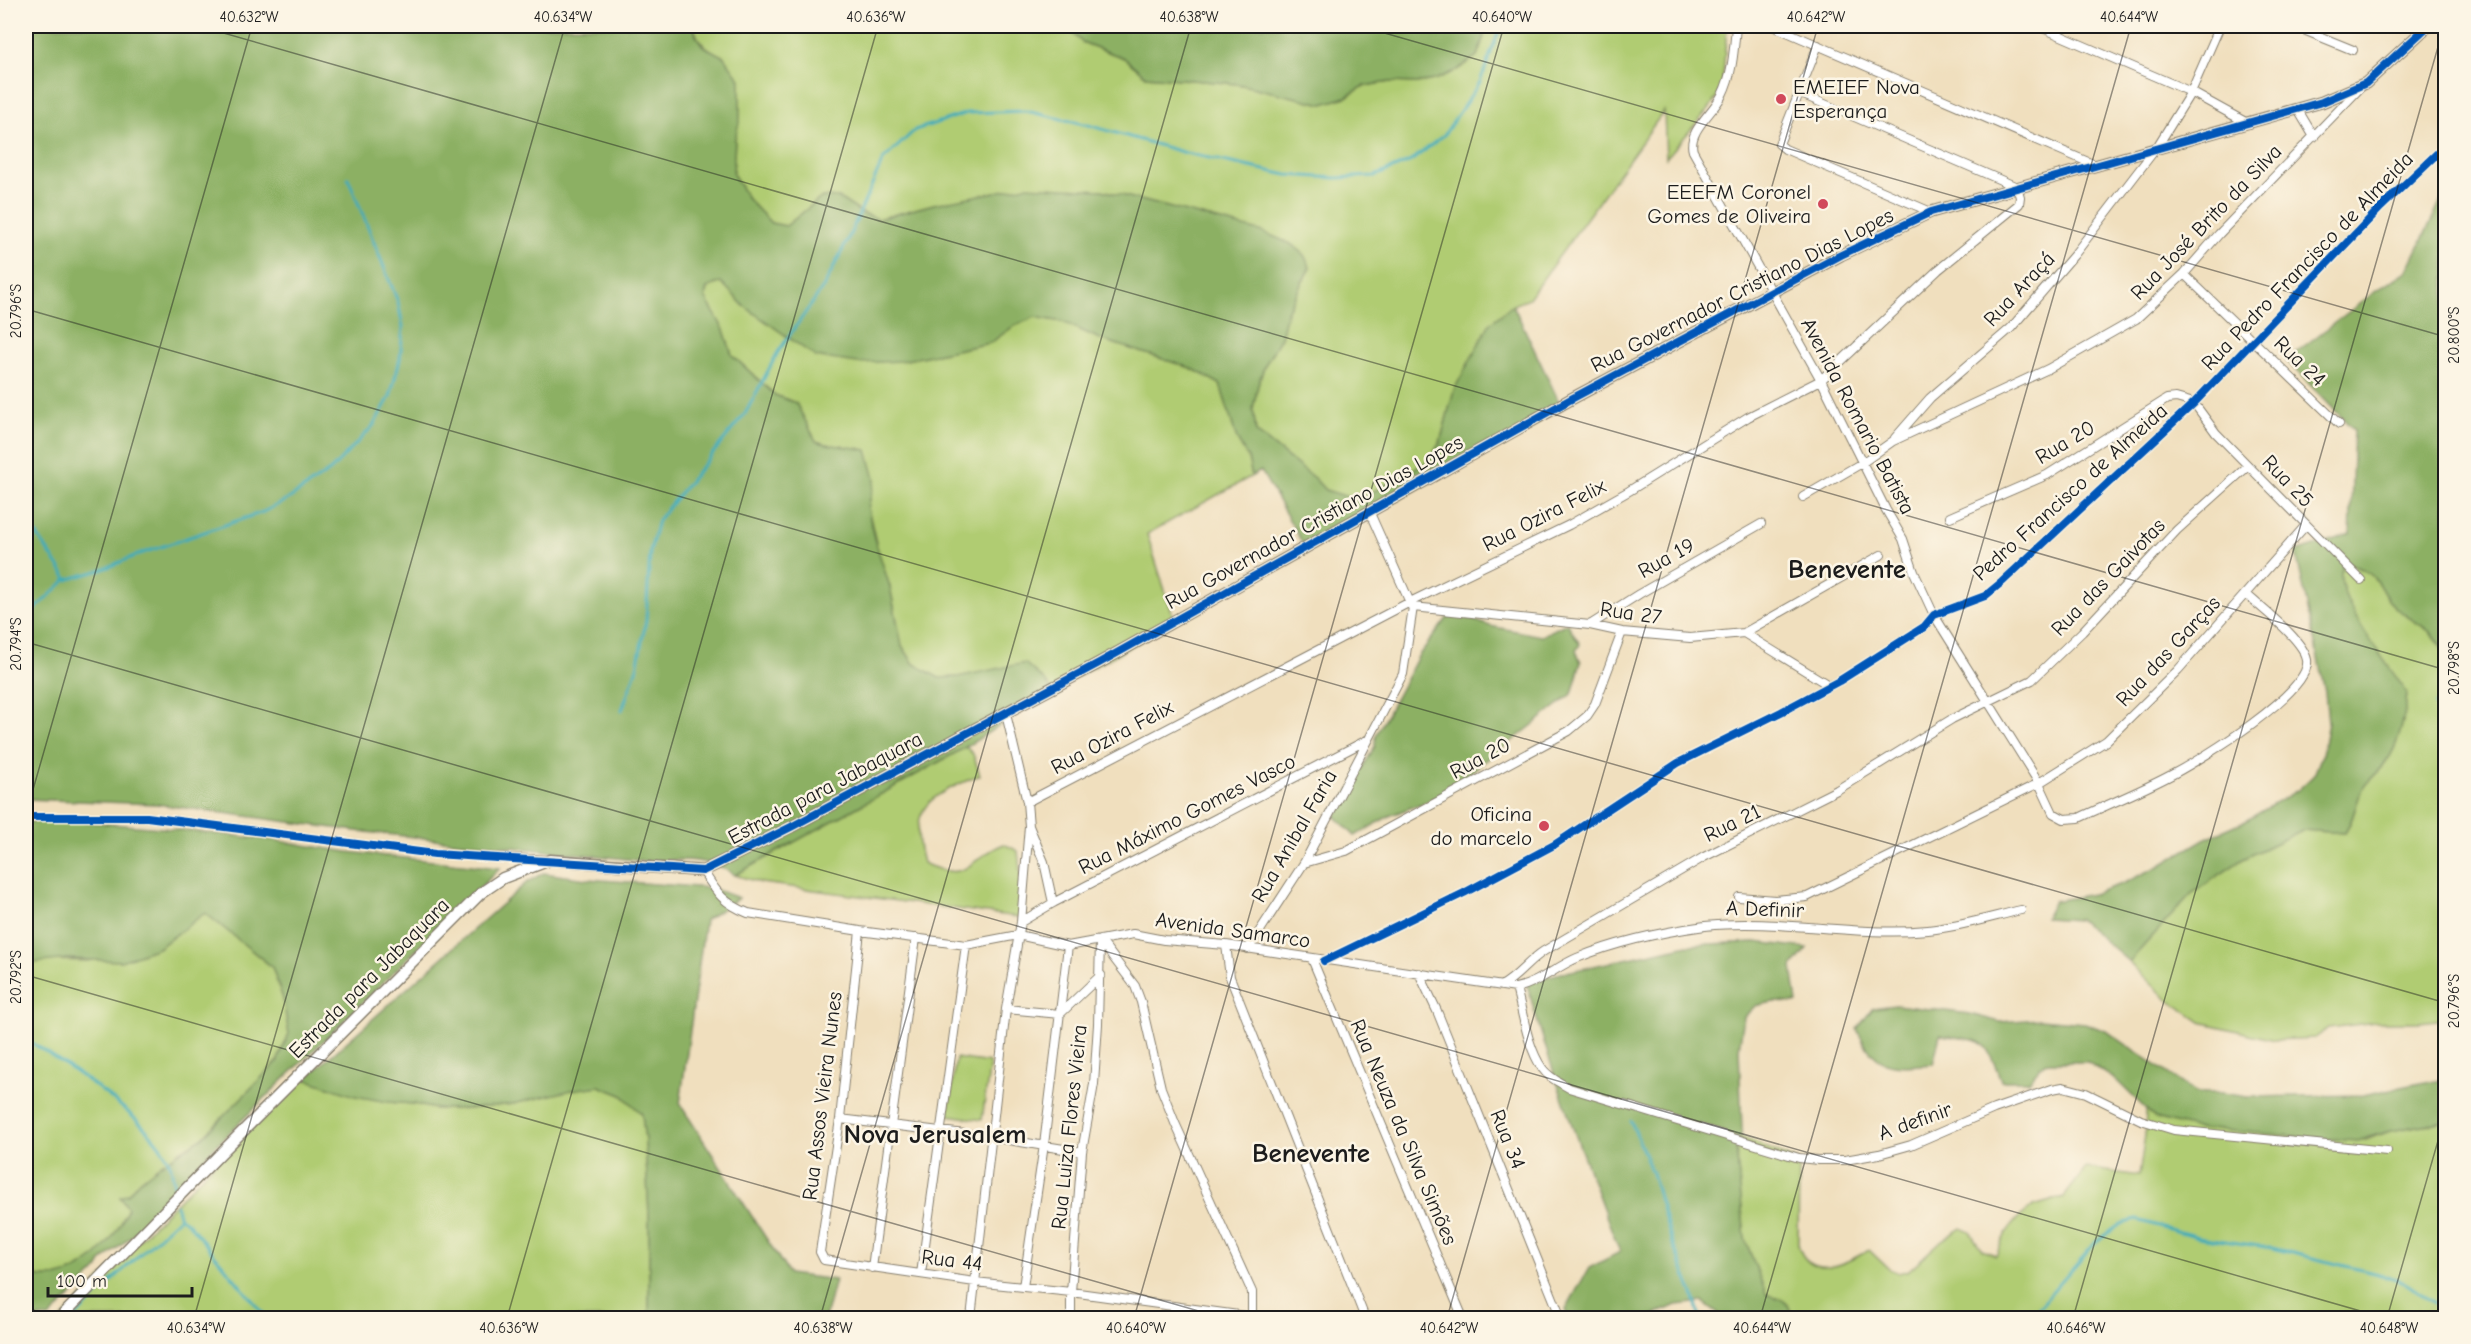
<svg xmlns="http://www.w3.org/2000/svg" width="2471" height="1344" font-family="'Comic Neue',sans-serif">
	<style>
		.green { fill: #b0cc72; stroke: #667447; stroke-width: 1.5 }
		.forest { fill: #8cb064; stroke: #546640; stroke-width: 1.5 }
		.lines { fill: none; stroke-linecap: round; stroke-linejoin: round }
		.stream { stroke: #3cabb9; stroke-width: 3 }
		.minor-casing { stroke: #867e6d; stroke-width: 10 }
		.tertiary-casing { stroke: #867e6d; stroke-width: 13 }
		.minor { stroke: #fff; stroke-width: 8 }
		.tertiary { stroke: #fff; stroke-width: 10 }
		.cycleway-casing { stroke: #fcf5e5; stroke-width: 11 }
		.cycleway { stroke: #0057b8; stroke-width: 8 }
		.ticks { fill: none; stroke: #1c1c1c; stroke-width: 1.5; stroke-opacity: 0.45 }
		.poi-dot { fill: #d1495b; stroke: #fcf5e5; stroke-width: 2 }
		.labels { text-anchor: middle; stroke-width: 5; stroke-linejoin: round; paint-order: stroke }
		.poi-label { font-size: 21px; fill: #1c1c1c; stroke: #fcf5e5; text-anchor: end }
		.street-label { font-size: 21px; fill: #1c1c1c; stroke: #fcf5e5 }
		.district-label { font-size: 27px; font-weight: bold; fill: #1c1c1c; stroke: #fcf5e5 }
		.neatline { fill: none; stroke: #1c1c1c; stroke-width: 2 }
		.ticks-label { font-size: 15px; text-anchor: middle; fill: #1c1c1c }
	</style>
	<rect width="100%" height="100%" fill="#fcf5e5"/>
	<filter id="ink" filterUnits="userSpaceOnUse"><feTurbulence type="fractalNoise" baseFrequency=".0167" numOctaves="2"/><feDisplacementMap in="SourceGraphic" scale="12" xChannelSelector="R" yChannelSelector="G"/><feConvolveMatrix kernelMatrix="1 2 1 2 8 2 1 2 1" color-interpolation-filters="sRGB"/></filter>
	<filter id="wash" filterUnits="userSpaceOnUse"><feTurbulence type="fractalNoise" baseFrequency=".008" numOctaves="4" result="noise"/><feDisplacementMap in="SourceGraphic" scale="24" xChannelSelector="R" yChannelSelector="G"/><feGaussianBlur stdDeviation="1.35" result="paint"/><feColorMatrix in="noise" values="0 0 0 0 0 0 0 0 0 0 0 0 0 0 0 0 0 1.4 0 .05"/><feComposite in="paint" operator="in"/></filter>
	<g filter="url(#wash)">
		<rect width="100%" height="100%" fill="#f0dfbe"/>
		<path class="green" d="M 694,26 L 1064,26 L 1082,42 L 1124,58 L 1146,76 L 1238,84 L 1323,104 L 1346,97 L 1364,86 L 1390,82 L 1416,83 L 1435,80 L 1457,70 L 1477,56 L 1484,36 L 1481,26 L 1727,26 L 1722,90 L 1708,110 L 1666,158 L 1664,111 L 1529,298 L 1513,305 L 1478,349 L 1454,390 L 1440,443 L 1427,462 L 1358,500 L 1325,490 L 1315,479 L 1256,432 L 1253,408 L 1258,385 L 1264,367 L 1281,337 L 1287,312 L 1310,268 L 1263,232 L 1102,190 L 934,204 L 878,219 L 862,213 L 839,198 L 822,197 L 786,226 L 771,223 L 748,199 L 733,174 L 735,138 L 724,57 C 709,49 697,44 694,26 Z
			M 722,282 L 744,306 L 901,361 L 990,343 L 1014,326 L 1035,317 L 1063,322 L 1100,339 L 1191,368 L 1220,384 L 1237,439 L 1248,458 L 1252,476 L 1147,534 L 1175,622 L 1052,691 L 957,677 L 939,678 L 914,664 L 902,646 L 890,587 L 880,560 L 868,508 L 875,479 L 843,445 L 833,447 L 816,441 L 796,403 L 775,395 L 732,355 L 724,330 L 705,297 L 707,288 Z
			M 2344,563 C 2353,565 2363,568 2370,574 C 2379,581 2382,592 2389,601 C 2409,624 2435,624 2445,655 L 2445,1019 L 2418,1022 L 2376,1022 L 2329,1028 L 2315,1038 L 2274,1040 L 2201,1022 L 2166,998 L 2129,962 L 2191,894 L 2243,859 L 2302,830 L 2345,833 C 2354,820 2355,804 2362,790 C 2368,779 2380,772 2387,761 C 2400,742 2405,716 2407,694 C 2389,665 2342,610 2340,576 C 2340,572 2343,567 2344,563 Z
			M 966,747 L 973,754 L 980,775 C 932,796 907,803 923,863 C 970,885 966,859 1004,844 L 1018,851 L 1025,918 L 761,883 L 735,875 Z
			M 205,912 L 272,967 L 283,999 L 289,1034 L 277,1062 L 202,1138 L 180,1151 L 137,1183 L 128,1194 L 120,1197 L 128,1208 C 114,1247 71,1291 26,1273 L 26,964 L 47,960 L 87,961 L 158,948 Z
			M 956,1058 L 990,1063 L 982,1120 L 948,1115 Z
			M 300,1077 L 388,1102 L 414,1104 L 435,1109 L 467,1109 L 513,1104 L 572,1089 L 600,1086 L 622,1095 L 642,1114 L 645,1140 L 649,1214 L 649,1318 L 62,1318 Z
			M 2146,1109 L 2155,1118 L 2367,1140 L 2390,1131 L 2445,1121 L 2445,1318 L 1792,1318 C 1789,1299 1782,1300 1766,1294 L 1745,1239 L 1736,1148 L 1740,1136 L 1797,1161 L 1799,1168 L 1798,1244 C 1809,1283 1845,1264 1869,1250 L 1889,1269 L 1899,1273 L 1909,1270 L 1942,1240 L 1961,1228 L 1970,1232 L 1982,1250 L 1996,1255 L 2006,1233 L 2017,1219 L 2034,1206 L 2064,1197 L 2086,1168 L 2139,1176 L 2145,1135 Z"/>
		<path class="forest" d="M 26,26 L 694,26 L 696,36 L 703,46 L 724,57 L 740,79 L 740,119 L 735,138 L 733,174 L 748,199 L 771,223 L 786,226 L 822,197 L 839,198 L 862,213 L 878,219 L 934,204 L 1026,186 L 1102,190 L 1263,232 L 1291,244 L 1304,255 L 1310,267 L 1287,312 L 1281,337 L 1264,367 L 1258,385 L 1253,408 L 1256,432 L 1315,479 L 1325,490 L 1358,500 L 1427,462 L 1440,443 L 1454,390 L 1490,323 L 1513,305 L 1562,408 L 1307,551 L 1261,471 L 1252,476 L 1248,458 L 1237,439 L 1220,384 L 1191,368 L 1100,339 L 1063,322 L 1035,317 L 1014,326 L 990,343 L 901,361 L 858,363 L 816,357 L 744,306 L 721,282 L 707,288 L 705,297 L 724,330 L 732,355 L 775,395 L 796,403 L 816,441 C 833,447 850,446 867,450 L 875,479 L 868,508 L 873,534 L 890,587 L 902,646 L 914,664 L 939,678 L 957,677 L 1025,663 L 1046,682 L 1052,691 L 966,747 L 735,875 C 710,856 675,860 646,861 L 356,831 L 156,804 L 26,799 Z
			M 1064,26 L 1481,26 L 1484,36 L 1477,56 L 1457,70 L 1435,80 L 1416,83 L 1390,82 L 1364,86 L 1346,97 L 1323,104 L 1238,84 L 1146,76 L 1124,58 L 1082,42 Z
			M 2445,192 L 2445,655 C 2435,624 2409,624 2389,601 C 2382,592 2379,581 2370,574 C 2363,568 2353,565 2344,563 C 2343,567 2340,572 2341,576 C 2342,609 2389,665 2407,693 C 2405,716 2400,742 2387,761 C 2381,771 2368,779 2362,790 C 2355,804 2354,820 2345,833 L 2302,830 L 2243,859 L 2191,894 L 2129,962 L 2080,920 L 2045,918 L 2054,901 L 2093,894 L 2124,883 L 2159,866 L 2204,839 L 2247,820 L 2298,790 L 2314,775 L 2322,755 L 2328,722 L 2325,692 L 2296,552 L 2350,534 L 2354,430 L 2286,360 L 2376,291 L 2407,271 Z
			M 1452,612 L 1490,626 L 1541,636 L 1567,623 L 1580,644 L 1576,651 L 1581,662 L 1572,694 L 1520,735 L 1436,798 L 1389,816 L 1355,836 L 1335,816 L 1375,746 L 1376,735 L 1419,655 Z
			M 74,821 L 162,828 L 273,840 L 348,852 L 500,868 L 187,1174 L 133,1235 L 100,1263 L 99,1268 L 49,1318 L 26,1317 L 26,1273 C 71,1291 113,1247 128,1208 L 120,1197 L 128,1194 L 137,1183 L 161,1164 L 202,1138 L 277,1062 L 289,1034 L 283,999 L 272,967 L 205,913 L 158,948 L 121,961 L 68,959 L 26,964 L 26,822 Z
			M 543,873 L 587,879 L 711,888 L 739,898 L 705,920 L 680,1104 L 789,1274 L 835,1280 L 825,1318 L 649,1318 L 649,1214 L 645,1140 L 642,1114 L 622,1095 L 599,1086 L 572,1090 L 513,1104 L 467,1109 L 435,1109 L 414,1104 L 388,1102 L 355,1096 L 305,1079 L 526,883 Z
			M 1755,942 L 1807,948 L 1792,967 L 1797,1003 L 1773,1002 L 1755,1006 L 1744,1017 L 1739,1049 L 1742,1131 L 1736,1148 L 1745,1239 L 1766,1294 C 1782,1300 1789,1299 1792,1318 L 1719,1318 L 1718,1313 L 1703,1302 L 1676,1305 L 1648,1318 L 1566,1318 L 1566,1309 L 1589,1268 L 1620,1252 C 1585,1162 1551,1073 1526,981 L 1688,945 Z
			M 1896,1005 L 1970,1014 L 2000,1022 L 2040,1019 L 2085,1023 L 2108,1032 L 2196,1093 L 2223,1093 L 2247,1097 L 2363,1095 L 2445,1078 L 2445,1121 L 2390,1131 L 2358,1141 L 2194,1128 L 2155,1118 L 2116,1080 L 2088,1062 L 2049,1062 L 2044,1063 L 2029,1081 L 2005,1081 L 2001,1080 C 1983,1035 1986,1042 1940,1035 L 1933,1064 C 1894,1067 1875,1071 1857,1029 L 1873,1008 Z"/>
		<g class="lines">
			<path class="stream" d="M 26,519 L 68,580
				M 26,624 L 34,610 L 66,580 L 101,570 L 137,555 L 263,512 L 287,500 L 331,470 L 373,426 L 390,397 L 400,359 L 403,327 L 398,302 L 348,178
				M 2435,704 L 2446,726
				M 622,710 L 637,668 L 646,620 L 650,552 L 658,520 L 745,414 L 778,352 L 824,286 L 848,239 L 883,160 L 915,130 L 967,113 L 1026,111 L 1088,125 L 1186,153 L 1287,175 L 1336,178 L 1375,176 L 1411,161 L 1444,135 L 1480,82 L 1499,31 L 1499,26
				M 26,1039 C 66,1065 156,1121 171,1167 C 173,1176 174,1186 175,1195
				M 1631,1121 L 1652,1173 L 1672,1242 L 1693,1294 L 1700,1318
				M 176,1205 L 180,1218 L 188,1223 L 267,1318
				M 74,1318 L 107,1285 L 179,1218
				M 2030,1318 L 2096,1242 L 2121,1224 L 2137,1220 L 2198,1237 L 2272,1248 L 2382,1275 L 2407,1284 L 2446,1311"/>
		</g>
	</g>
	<g filter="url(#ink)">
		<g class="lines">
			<defs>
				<path id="minor" d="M 1736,26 C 1734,49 1733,73 1722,95 C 1714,112 1687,131 1693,151 L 1821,380 L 1886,510 L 1903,539 L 1914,572 L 1934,615 L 2039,783 L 2053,813 L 2064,819 L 2079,818 C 2111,803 2144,790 2175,773 C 2201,759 2312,692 2307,660 C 2303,639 2262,609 2246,594
					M 1773,26 L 2095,165
					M 2038,26 L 2191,92 L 2249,124
					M 2294,26 L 2353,50
					M 1818,45 L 1779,144 L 1785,149 L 1931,212
					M 2298,110 L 2314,137
					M 2184,274 L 2339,424
					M 2194,403 L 2216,433 L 2361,580
					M 1895,438 L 1930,398 L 2011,328 L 2074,255 L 2157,147 L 2191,92 L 2220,26
					M 1803,497 L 1862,463 L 1893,441 L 2048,369 L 2136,319 L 2184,274 L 2219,234 L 2363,85
					M 1369,511 L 1412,607
					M 1950,517 L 2047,475 L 2167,399 L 2176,398 L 2194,403
					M 1413,607 L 1590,625 L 1622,632 L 1690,638 L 1744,633 L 1830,686
					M 1590,625 L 1639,594 L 1761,524
					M 1744,633 L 1881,555
					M 1006,714 L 1027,802 L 1029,826 L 1044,862 L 1053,903
					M 1027,802 L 1410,602 L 1569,525 L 1629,491 L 1748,417 L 1821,380 L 1938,270 L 2019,204 L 2020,197 L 2017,187 L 1799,93
					M 26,817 L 147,817 L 435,854 L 548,860
					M 1304,863 L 1346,851 L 1569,731 L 1587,716 L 1595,704 L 1622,632
					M 703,871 C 717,893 723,903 748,913 L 860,931 L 966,945 L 1018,935 L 1068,946 L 1133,934 L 1164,940 L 1226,945 L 1516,988 C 1539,983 1556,967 1577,958 C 1618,941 1662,932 1705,926 C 1779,918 1854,937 1928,930 C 1959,927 1991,917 2021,910
					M 1739,897 L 1775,900 L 1807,897 L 2039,783 L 2106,741 L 2178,670 L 2306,525
					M 1021,922 L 1053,903 L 1369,739
					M 860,931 L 840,1119 L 820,1252 L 824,1260 L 975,1282 L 1071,1292 L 1260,1318
					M 1100,940 L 1135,986 L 1141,1002 L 1161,1088 L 1175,1123 L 1252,1292 L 1252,1318
					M 1226,945 L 1230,977 L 1365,1318
					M 1248,949 L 1304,863 L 1403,674 L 1413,607
					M 1312,959 L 1463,1318
					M 1324,961 L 1464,893 L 1554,845 L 1678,763 L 1781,712 L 1839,681 L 1924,627 L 1934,615 L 1985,596 L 2002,582 L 2194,403 L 2381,207 L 2446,145
					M 1419,973 L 1437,1011 L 1561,1318
					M 1501,986 C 1518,977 1528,961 1544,951 L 1704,857 L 1837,790 L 1952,719 L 2032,680 L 2082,632 L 2177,530 L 2248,466
					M 1516,988 C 1523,1013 1527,1046 1542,1068 C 1549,1078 1559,1082 1569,1088 L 1799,1158 L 1818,1160 L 1845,1160 L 1879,1154 L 1911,1145 L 1994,1109 L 2052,1089 L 2063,1087 L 2086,1093 L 2141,1120 L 2174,1130 L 2387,1151
					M 1006,1009 L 1060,1014 L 1101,975
					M 840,1119 L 990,1137 L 1082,1152
					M 872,1268 L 916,938
					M 921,1274 L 966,945
					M 1023,1287 L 1044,1145 L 1068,946
					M 971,1318 L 1006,1009 L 1021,922 L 1029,826
					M 1071,1318 L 1071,1292 L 1082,1152 L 1094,1084 L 1098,1024 L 1100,940"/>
				<path id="tertiary" d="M 60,1318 L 225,1149 L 481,893 L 503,878 L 550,860 L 703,871 L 791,827 L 1099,663 L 1573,398 L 1841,255 L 1931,212 L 2322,102 L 2366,83 L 2428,26"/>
			</defs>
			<use href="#minor" class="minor-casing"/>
			<use href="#tertiary" class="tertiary-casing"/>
			<use href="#minor" class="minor"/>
			<use href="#tertiary" class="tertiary"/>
			<defs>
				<path id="cycleway" d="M 26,817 L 147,817 L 435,854 L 703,871 L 791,827 L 1099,663 L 1573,398 L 1841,255 L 1931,212 L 2322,102 L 2366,83 L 2428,26
					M 1324,961 L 1464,893 L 1554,845 L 1678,763 L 1781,712 L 1839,681 L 1924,627 L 1934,615 L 1985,596 L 2002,582 L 2194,403 L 2381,207 L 2446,145"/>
			</defs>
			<use href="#cycleway" class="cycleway-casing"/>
			<use href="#cycleway" class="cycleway"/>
		</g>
	</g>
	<path class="ticks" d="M 199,26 L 2446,670M 1360,26 L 2446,337M 26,309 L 2446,1003M 26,642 L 2385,1318M 26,814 L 252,26M 26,975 L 1223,1318M 26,1308 L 61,1318M 194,1318 L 565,26M 507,1318 L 878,26M 820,1318 L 1191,26M 1134,1318 L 1504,26M 1447,1318 L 1818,26M 1760,1318 L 2131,26M 2073,1318 L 2444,26M 2387,1318 L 2446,1113"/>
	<g class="poi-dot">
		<circle cx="1781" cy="99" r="6"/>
		<circle cx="1823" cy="204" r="6"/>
		<circle cx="1544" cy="826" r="6"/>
	</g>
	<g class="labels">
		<g class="poi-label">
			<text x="1793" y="94" text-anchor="start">EMEIEF Nova<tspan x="1793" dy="24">Esperança</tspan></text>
			<text x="1811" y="199">EEEFM Coronel<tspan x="1811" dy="24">Gomes de Oliveira</tspan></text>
			<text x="1532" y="821">Oficina<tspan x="1532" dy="24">do marcelo</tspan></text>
		</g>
		<g class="street-label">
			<text transform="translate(2206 222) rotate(-46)" y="7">Rua José Brito da Silva</text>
			<text transform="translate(2307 261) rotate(-46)" y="7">Rua Pedro Francisco de Almeida</text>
			<text transform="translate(2019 289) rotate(-47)" y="7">Rua Araçá</text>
			<text transform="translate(1742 290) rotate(-27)" y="7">Rua Governador Cristiano Dias Lopes</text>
			<text transform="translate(2300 361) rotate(44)" y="7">Rua 24</text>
			<text transform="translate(1858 416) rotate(62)" y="7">Avenida Romario Batista</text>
			<text transform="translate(2065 442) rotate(-31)" y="7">Rua 20</text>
			<text transform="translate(2288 481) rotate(46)" y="7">Rua 25</text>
			<text transform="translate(2070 492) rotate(-42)" y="7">Pedro Francisco de Almeida</text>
			<text transform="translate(1544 515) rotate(-27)" y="7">Rua Ozira Felix</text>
			<text transform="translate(1314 522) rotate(-29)" y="7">Rua Governador Cristiano Dias Lopes</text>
			<text transform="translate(1666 558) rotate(-29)" y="7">Rua 19</text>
			<text transform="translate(2108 577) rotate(-46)" y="7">Rua das Gaivotas</text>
			<text transform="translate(1631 613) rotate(8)" y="7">Rua 27</text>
			<text transform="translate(2168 651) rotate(-47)" y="7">Rua das Garças</text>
			<text transform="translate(1112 737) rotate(-28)" y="7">Rua Ozira Felix</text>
			<text transform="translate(1480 758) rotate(-28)" y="7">Rua 20</text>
			<text transform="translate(825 788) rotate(-28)" y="7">Estrada para Jabaquara</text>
			<text transform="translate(1187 814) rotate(-27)" y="7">Rua Máximo Gomes Vasco</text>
			<text transform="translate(1732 823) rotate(-26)" y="7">Rua 21</text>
			<text transform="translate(1294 836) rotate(-60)" y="7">Rua Anibal Faria</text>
			<text transform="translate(1765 909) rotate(2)" y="7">A Definir</text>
			<text transform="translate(1233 930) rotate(8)" y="7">Avenida Samarco</text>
			<text transform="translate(369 978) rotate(-45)" y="7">Estrada para Jabaquara</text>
			<text transform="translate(822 1096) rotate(-83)" y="7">Rua Assos Vieira Nunes</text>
			<text transform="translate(1915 1121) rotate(-20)" y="7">A definir</text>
			<text transform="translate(1069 1127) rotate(-84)" y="7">Rua Luiza Flores Vieira</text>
			<text transform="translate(1404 1132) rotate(67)" y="7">Rua Neuza da Silva Simões</text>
			<text transform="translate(1508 1139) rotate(68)" y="7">Rua 34</text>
			<text transform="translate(952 1260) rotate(7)" y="7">Rua 44</text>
		</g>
		<g class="district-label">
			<text x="1847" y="578">Benevente</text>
			<text x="935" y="1143">Nova Jerusalem</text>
			<text x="1311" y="1162">Benevente</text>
		</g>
	</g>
	<rect width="2471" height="1344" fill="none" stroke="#fcf5e5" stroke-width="66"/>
	<path d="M48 1287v9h144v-9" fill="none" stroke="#1c1c1c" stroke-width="3"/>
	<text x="57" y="1287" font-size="18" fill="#1c1c1c" stroke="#fcf5e5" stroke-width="4.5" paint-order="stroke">100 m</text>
	<rect x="33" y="33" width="2405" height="1278" class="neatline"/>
	<g class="ticks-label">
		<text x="249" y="22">40.632°W</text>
		<text x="563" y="22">40.634°W</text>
		<text x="876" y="22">40.636°W</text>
		<text x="1189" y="22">40.638°W</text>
		<text x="1502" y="22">40.640°W</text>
		<text x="1816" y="22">40.642°W</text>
		<text x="2129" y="22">40.644°W</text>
		<text transform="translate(16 311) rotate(-90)" y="5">20.796°S</text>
		<text transform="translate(2454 335) rotate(-90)" y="5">20.800°S</text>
		<text transform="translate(16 644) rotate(-90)" y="5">20.794°S</text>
		<text transform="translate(2454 668) rotate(-90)" y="5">20.798°S</text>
		<text transform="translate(16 977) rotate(-90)" y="5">20.792°S</text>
		<text transform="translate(2454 1001) rotate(-90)" y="5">20.796°S</text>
		<text x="196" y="1333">40.634°W</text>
		<text x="509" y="1333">40.636°W</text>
		<text x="823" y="1333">40.638°W</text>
		<text x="1136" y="1333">40.640°W</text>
		<text x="1449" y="1333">40.642°W</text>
		<text x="1762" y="1333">40.644°W</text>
		<text x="2076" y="1333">40.646°W</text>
		<text x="2389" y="1333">40.648°W</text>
	</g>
</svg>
